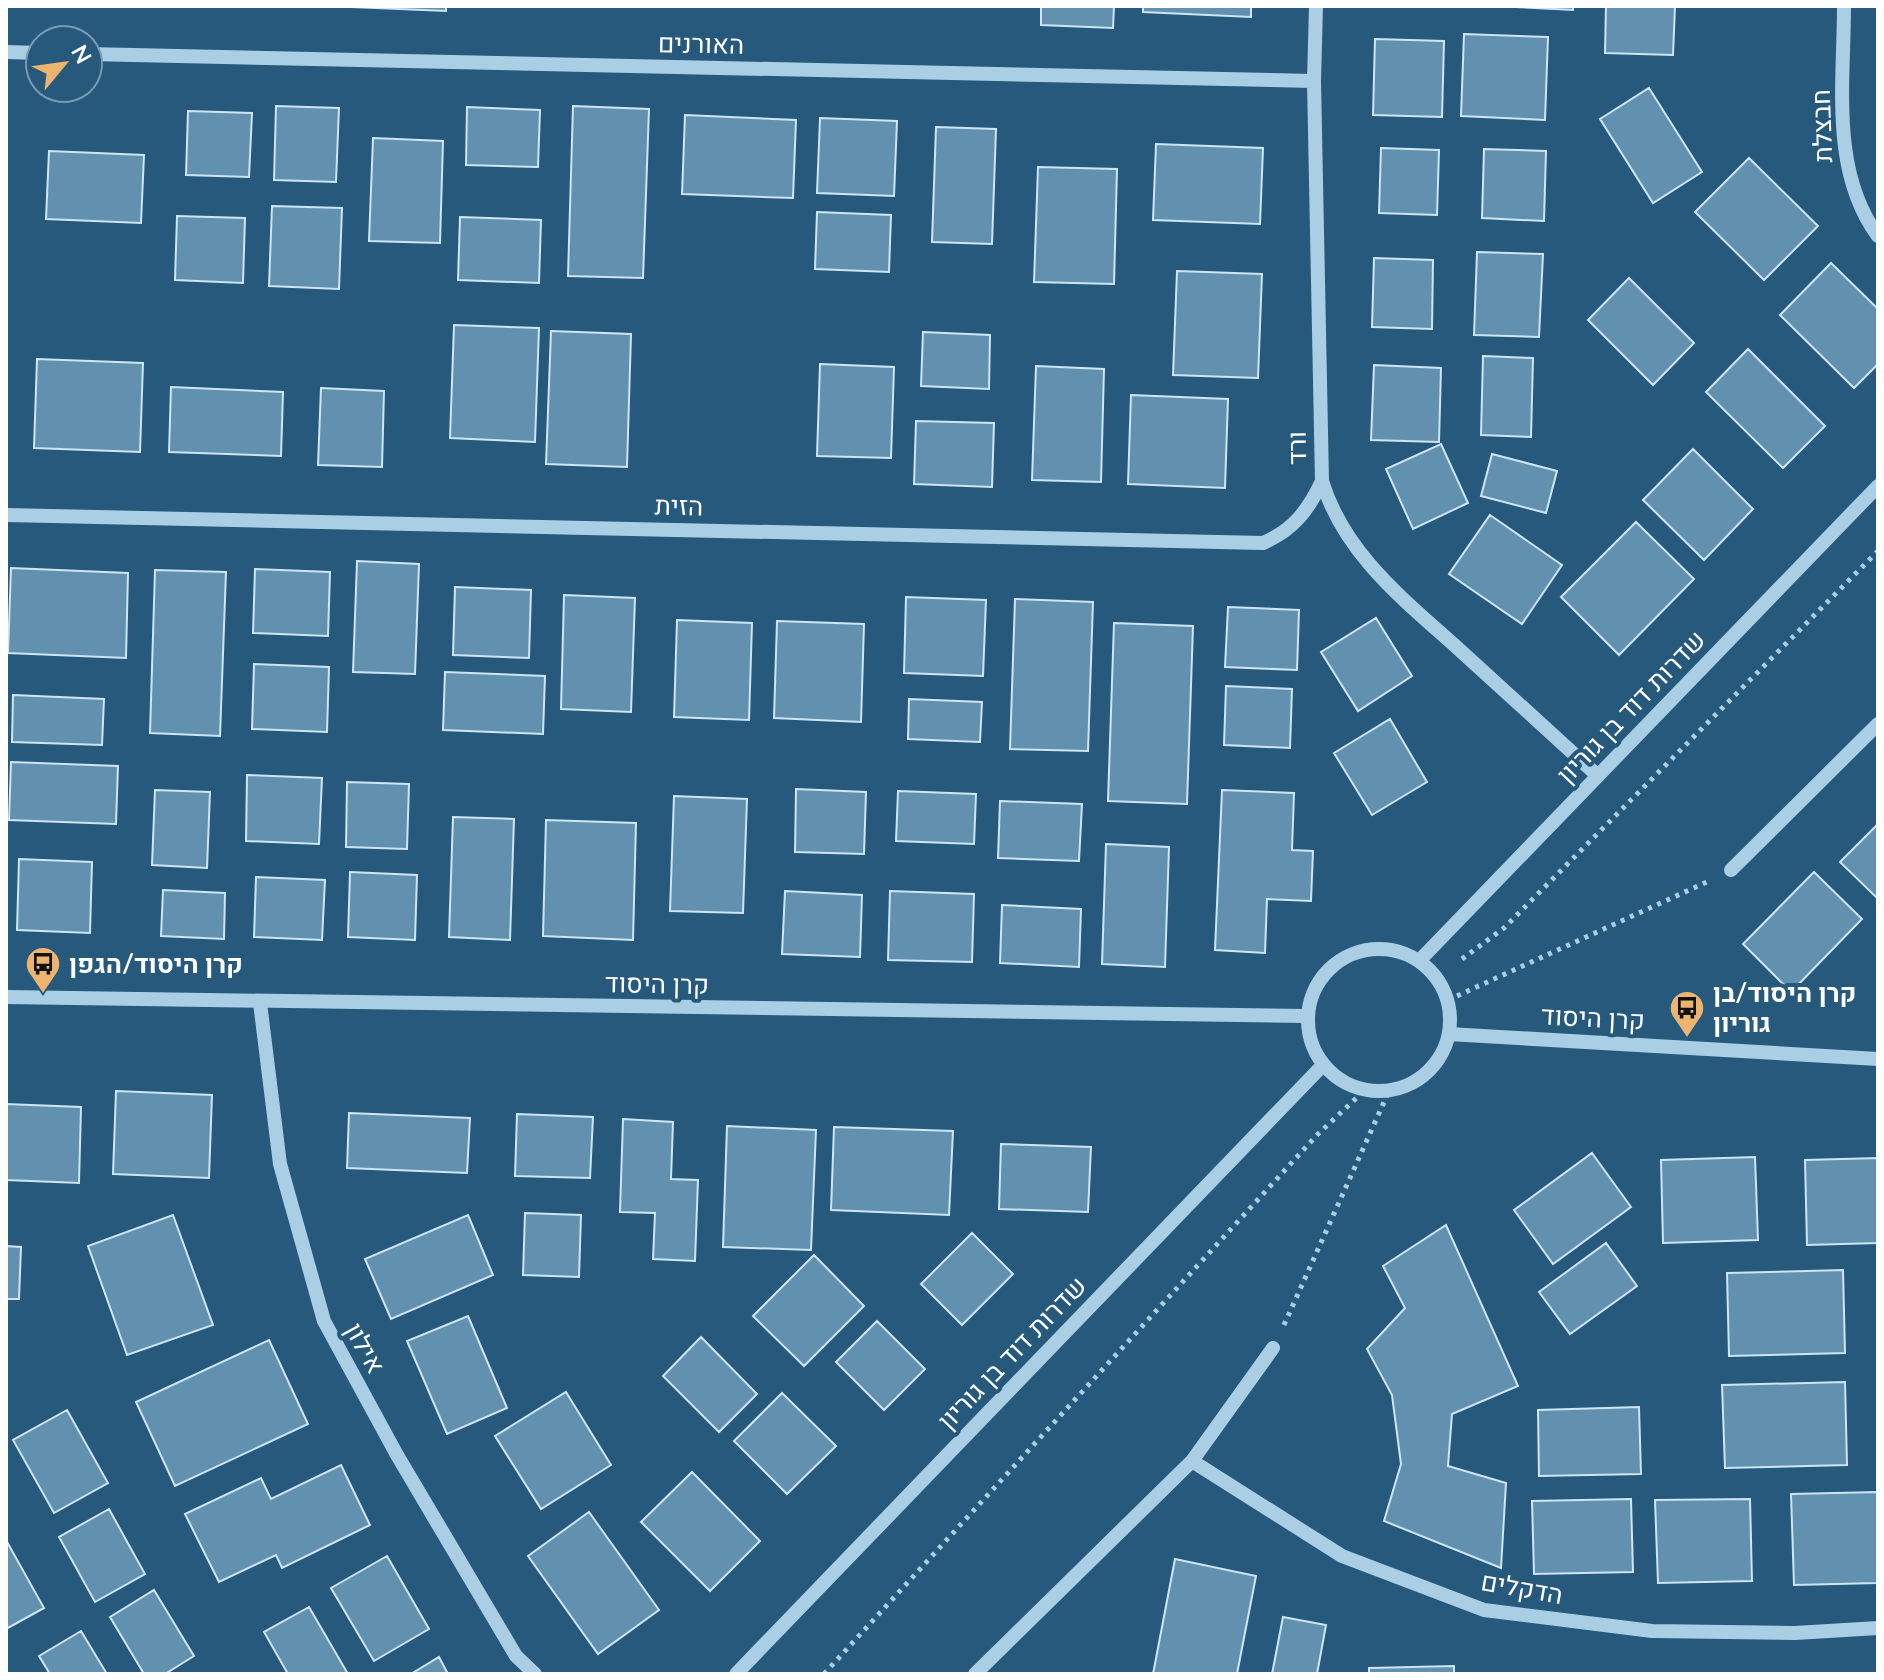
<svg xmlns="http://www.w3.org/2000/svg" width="1884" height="1680" font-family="Lato,Heebo,sans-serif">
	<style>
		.building { fill: #6291af; stroke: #cde5f4; stroke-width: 2 }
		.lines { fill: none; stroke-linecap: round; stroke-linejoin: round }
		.path { stroke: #aacee4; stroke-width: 5; stroke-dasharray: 4 6; stroke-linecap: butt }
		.minor { stroke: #aacee4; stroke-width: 14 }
		.labels { text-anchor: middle; stroke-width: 8; stroke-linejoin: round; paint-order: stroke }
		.street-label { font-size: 26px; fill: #fff; stroke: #26597c }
		.poi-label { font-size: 26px; font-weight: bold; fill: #fff; stroke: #26597c; text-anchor: start }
	</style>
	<rect width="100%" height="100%" fill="#26597c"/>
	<path class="building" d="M 327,6 L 446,6 L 446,11 Z
		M 1041,6 L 1114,6 L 1113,28 L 1041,25 Z
		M 1143,6 L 1251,6 L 1251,17 L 1143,12 Z
		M 1494,6 L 1573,6 L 1573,10 Z
		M 1606,6 L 1675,6 L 1673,55 L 1605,53 Z
		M 1464,34 L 1548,37 L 1545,120 L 1461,116 Z
		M 1375,39 L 1444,41 L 1442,117 L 1373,115 Z
		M 1649,88 L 1702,172 L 1653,203 L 1600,119 Z
		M 276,106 L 339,108 L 336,182 L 274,180 Z
		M 573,106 L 649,109 L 643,278 L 568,276 Z
		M 467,107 L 540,110 L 538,167 L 466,165 Z
		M 188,111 L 252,113 L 249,177 L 186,175 Z
		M 685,115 L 796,120 L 793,198 L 682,194 Z
		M 820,118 L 897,121 L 894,196 L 817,193 Z
		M 936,127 L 996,129 L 992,244 L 932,242 Z
		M 373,138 L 443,141 L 440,243 L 369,241 Z
		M 1156,144 L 1263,148 L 1260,224 L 1153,220 Z
		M 1381,148 L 1439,150 L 1437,215 L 1379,213 Z
		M 1484,149 L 1546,151 L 1544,221 L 1482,218 Z
		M 49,151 L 144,155 L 141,223 L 46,219 Z
		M 1749,158 L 1818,226 L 1764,280 L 1695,212 Z
		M 1038,167 L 1117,169 L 1114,284 L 1034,282 Z
		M 272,206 L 342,208 L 339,289 L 269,286 Z
		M 817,212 L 891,215 L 889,272 L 815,269 Z
		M 177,216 L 245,218 L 243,283 L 175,280 Z
		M 460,217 L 541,220 L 539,283 L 458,280 Z
		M 1477,252 L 1543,254 L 1539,337 L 1474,335 Z
		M 1374,258 L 1433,260 L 1432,329 L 1372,327 Z
		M 1831,263 L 1878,309 L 1878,364 L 1854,388 L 1780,315 Z
		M 1177,271 L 1262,274 L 1258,378 L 1173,375 Z
		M 1629,278 L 1694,343 L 1653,385 L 1588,320 Z
		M 454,325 L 539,328 L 535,442 L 450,438 Z
		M 551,331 L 631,334 L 627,467 L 546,464 Z
		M 923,332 L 990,335 L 989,389 L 921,386 Z
		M 1748,349 L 1825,426 L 1783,468 L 1706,392 Z
		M 1483,356 L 1533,358 L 1531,437 L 1481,435 Z
		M 37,359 L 143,363 L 140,452 L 34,448 Z
		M 820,364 L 894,367 L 891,458 L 817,456 Z
		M 1374,365 L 1441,368 L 1439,442 L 1371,440 Z
		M 1036,366 L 1104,369 L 1101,482 L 1032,480 Z
		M 171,387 L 283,392 L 281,456 L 169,452 Z
		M 321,388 L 384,391 L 382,467 L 318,465 Z
		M 1131,395 L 1228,399 L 1225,488 L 1128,484 Z
		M 916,421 L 994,423 L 992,487 L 914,484 Z
		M 1441,444 L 1468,503 L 1413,529 L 1386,469 Z
		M 1693,449 L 1753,509 L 1704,560 L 1643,500 Z
		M 1492,454 L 1557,471 L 1546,513 L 1481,496 Z
		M 1490,515 L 1562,565 L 1522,624 L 1449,574 Z
		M 1636,522 L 1694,579 L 1619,655 L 1561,597 Z
		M 357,561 L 419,564 L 415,674 L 353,672 Z
		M 11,568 L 128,573 L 126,658 L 8,653 Z
		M 255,569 L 330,572 L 328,636 L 253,633 Z
		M 155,570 L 226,572 L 220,736 L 150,733 Z
		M 455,587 L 531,590 L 529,658 L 453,655 Z
		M 564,595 L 635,598 L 631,712 L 561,709 Z
		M 906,597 L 986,600 L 983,676 L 904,673 Z
		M 1015,599 L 1093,602 L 1088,751 L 1010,749 Z
		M 1228,607 L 1299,610 L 1297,670 L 1225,667 Z
		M 1376,618 L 1412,676 L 1358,711 L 1321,652 Z
		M 677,620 L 752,623 L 749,720 L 674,717 Z
		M 777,621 L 864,624 L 861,722 L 774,718 Z
		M 1114,623 L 1193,626 L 1187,804 L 1108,801 Z
		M 254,664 L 329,667 L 327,732 L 252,729 Z
		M 445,672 L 545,676 L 543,734 L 443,730 Z
		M 1226,686 L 1292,689 L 1290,748 L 1224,745 Z
		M 13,695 L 104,699 L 102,745 L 12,742 Z
		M 909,699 L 982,702 L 980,742 L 908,739 Z
		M 1390,719 L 1427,782 L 1372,815 L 1334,753 Z
		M 11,762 L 118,766 L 116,824 L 9,820 Z
		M 247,775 L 322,778 L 319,844 L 246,841 Z
		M 347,782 L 409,784 L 407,849 L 346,847 Z
		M 796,789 L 866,792 L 864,854 L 795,852 Z
		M 155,790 L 210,792 L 207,868 L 152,865 Z
		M 1222,790 L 1294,793 L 1292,850 L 1313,851 L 1311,901 L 1267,899 L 1265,953 L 1215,950 Z
		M 898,791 L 976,794 L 974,844 L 896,841 Z
		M 674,796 L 747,799 L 743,913 L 670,911 Z
		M 1000,801 L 1082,804 L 1079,861 L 998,858 Z
		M 453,817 L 514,819 L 510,940 L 449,937 Z
		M 546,820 L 636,823 L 633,940 L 543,936 Z
		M 1878,824 L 1878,899 L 1840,862 Z
		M 1106,844 L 1169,847 L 1165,967 L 1102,964 Z
		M 19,859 L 92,862 L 90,933 L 17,930 Z
		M 350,872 L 417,875 L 415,940 L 348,937 Z
		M 1814,872 L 1862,919 L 1791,992 L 1743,944 Z
		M 256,877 L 325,880 L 322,940 L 254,937 Z
		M 163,890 L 225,893 L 224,939 L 161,936 Z
		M 785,891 L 862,895 L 860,957 L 782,954 Z
		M 890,891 L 974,894 L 972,962 L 888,960 Z
		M 1002,905 L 1081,909 L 1079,967 L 1000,963 Z
		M 116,1091 L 212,1095 L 209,1178 L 113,1174 Z
		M 6,1104 L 81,1107 L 79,1183 L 6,1180 Z
		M 349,1113 L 470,1118 L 467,1173 L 347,1168 Z
		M 517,1114 L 593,1117 L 590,1178 L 515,1176 Z
		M 623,1119 L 673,1122 L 671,1179 L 698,1180 L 695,1261 L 653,1259 L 655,1213 L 620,1212 Z
		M 727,1126 L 816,1130 L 811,1250 L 723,1247 Z
		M 834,1127 L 953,1131 L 949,1215 L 831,1210 Z
		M 1001,1144 L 1091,1147 L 1088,1212 L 999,1209 Z
		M 1592,1153 L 1631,1207 L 1553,1264 L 1514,1210 Z
		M 1755,1157 L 1758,1240 L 1663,1243 L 1661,1160 Z
		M 1878,1158 L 1878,1243 L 1807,1245 L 1805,1160 Z
		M 525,1213 L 581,1215 L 579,1277 L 523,1275 Z
		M 173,1215 L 213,1325 L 127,1355 L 88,1246 Z
		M 468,1215 L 493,1275 L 391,1319 L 365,1259 Z
		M 1446,1225 L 1518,1386 L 1452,1414 L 1448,1466 L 1506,1483 L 1501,1568 L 1384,1521 L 1401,1464 L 1392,1395 L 1367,1349 L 1405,1308 L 1383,1266 Z
		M 972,1233 L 1013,1274 L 962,1325 L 921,1284 Z
		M 1606,1243 L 1637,1286 L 1570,1334 L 1539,1292 Z
		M 6,1246 L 21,1247 L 19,1299 L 6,1299 Z
		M 814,1255 L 864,1306 L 804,1366 L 753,1316 Z
		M 1843,1270 L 1845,1353 L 1729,1356 L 1727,1273 Z
		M 468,1316 L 507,1408 L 447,1434 L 407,1341 Z
		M 877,1321 L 925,1369 L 884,1410 L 836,1362 Z
		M 701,1337 L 757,1394 L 719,1432 L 663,1376 Z
		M 269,1340 L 308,1424 L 175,1486 L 136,1402 Z
		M 1845,1382 L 1847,1465 L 1725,1468 L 1722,1385 Z
		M 566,1392 L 611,1465 L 541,1509 L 495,1436 Z
		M 782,1393 L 836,1446 L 787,1494 L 734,1441 Z
		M 1639,1407 L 1641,1474 L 1539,1476 L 1538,1410 Z
		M 67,1410 L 108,1483 L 54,1513 L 13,1440 Z
		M 341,1465 L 370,1525 L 282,1568 L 276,1555 L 219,1582 L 185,1514 L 261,1478 L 271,1499 Z
		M 692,1472 L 760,1541 L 710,1591 L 641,1522 Z
		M 1878,1492 L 1878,1583 L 1794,1585 L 1791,1494 Z
		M 1631,1499 L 1633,1572 L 1534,1574 L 1532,1501 Z
		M 1750,1499 L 1752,1581 L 1658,1583 L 1655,1500 Z
		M 109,1509 L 145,1574 L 95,1602 L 59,1537 Z
		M 589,1512 L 659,1610 L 598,1654 L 528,1556 Z
		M 6,1540 L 44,1608 L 6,1629 Z
		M 387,1556 L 429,1629 L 374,1661 L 331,1588 Z
		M 1175,1559 L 1256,1576 L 1237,1674 L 1153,1674 Z
		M 154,1590 L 194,1656 L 165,1674 L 144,1674 L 110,1617 Z
		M 309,1607 L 348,1674 L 288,1674 L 264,1632 Z
		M 1283,1617 L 1326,1625 L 1317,1674 L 1272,1674 Z
		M 81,1631 L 107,1674 L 50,1674 L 39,1656 Z
		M 439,1657 L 448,1674 L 411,1674 Z
		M 1454,1666 L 1454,1674 L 1369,1674 L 1369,1668 Z"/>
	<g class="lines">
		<path class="path" d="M 1462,959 L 1504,928 L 1878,551
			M 1448,1000 L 1709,881
			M 1284,1325 L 1389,1091
			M 824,1674 L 1317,1135 L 1365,1090"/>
		<path class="minor" d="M 1316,6 L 1314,81 L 1322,481 C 1345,556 1407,602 1463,653 C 1508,694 1553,735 1598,776
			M 1844,6 C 1844,83 1830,171 1878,236
			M 6,52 L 40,53
			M 88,54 L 1314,81
			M 6,515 L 1263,543 C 1293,530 1308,511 1322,481
			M 1731,870 L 1878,724
			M1308 1020a71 71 0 1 1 142 0a71 71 0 1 1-142 0Z
			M 1419,961 L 1878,486
			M 6,997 L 1307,1016
			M 260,1003 L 280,1164 L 324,1321 L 397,1455 L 516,1656 L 535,1674
			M 1449,1034 L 1878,1059
			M 1192,1461 L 1342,1556 L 1484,1610 L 1652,1631 L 1795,1633 L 1878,1628
			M 736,1674 L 1323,1065
			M 975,1674 L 1192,1461 L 1273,1348"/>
	</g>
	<defs>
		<symbol id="bus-pin" viewBox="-11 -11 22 30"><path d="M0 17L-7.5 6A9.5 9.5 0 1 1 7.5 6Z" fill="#edb46f" stroke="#26597c"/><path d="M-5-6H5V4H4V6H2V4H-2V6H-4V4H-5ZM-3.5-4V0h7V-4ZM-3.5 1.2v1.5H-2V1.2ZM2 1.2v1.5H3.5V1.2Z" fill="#111"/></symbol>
	</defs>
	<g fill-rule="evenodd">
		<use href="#bus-pin" x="23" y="944" width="40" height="54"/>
		<use href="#bus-pin" x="1667" y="988" width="40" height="54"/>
	</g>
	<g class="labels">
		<g class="street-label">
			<text transform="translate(701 44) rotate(1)" y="9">האורנים</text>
			<text transform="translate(1822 126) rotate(-92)" y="9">חבצלת</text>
			<text transform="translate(1297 448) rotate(-91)" y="9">ורד</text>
			<text transform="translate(679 506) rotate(1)" y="9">הזית</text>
			<text transform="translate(1631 707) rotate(-46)" y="9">שדרות דוד בן גוריון</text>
			<text transform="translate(657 984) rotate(1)" y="9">קרן היסוד</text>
			<text transform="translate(1593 1018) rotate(3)" y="9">קרן היסוד</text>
			<text transform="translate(365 1348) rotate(61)" y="9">אילון</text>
			<text transform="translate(1012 1353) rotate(-46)" y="9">שדרות דוד בן גוריון</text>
			<text transform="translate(1522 1588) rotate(10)" y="9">הדקלים</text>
		</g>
		<g class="poi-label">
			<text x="69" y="973">קרן היסוד/הגפן</text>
			<text x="1713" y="1002">קרן היסוד/בן<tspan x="1713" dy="30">גוריון</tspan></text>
		</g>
	</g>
	<rect width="1884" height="1680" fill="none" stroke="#ffffff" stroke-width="16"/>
	<g transform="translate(64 64) rotate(61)"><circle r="38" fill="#26597c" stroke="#7d9bb0" stroke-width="2"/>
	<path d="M0-6L14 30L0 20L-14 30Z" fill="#edb46f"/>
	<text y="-12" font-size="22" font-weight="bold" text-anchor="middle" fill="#ffffff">N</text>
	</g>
</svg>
